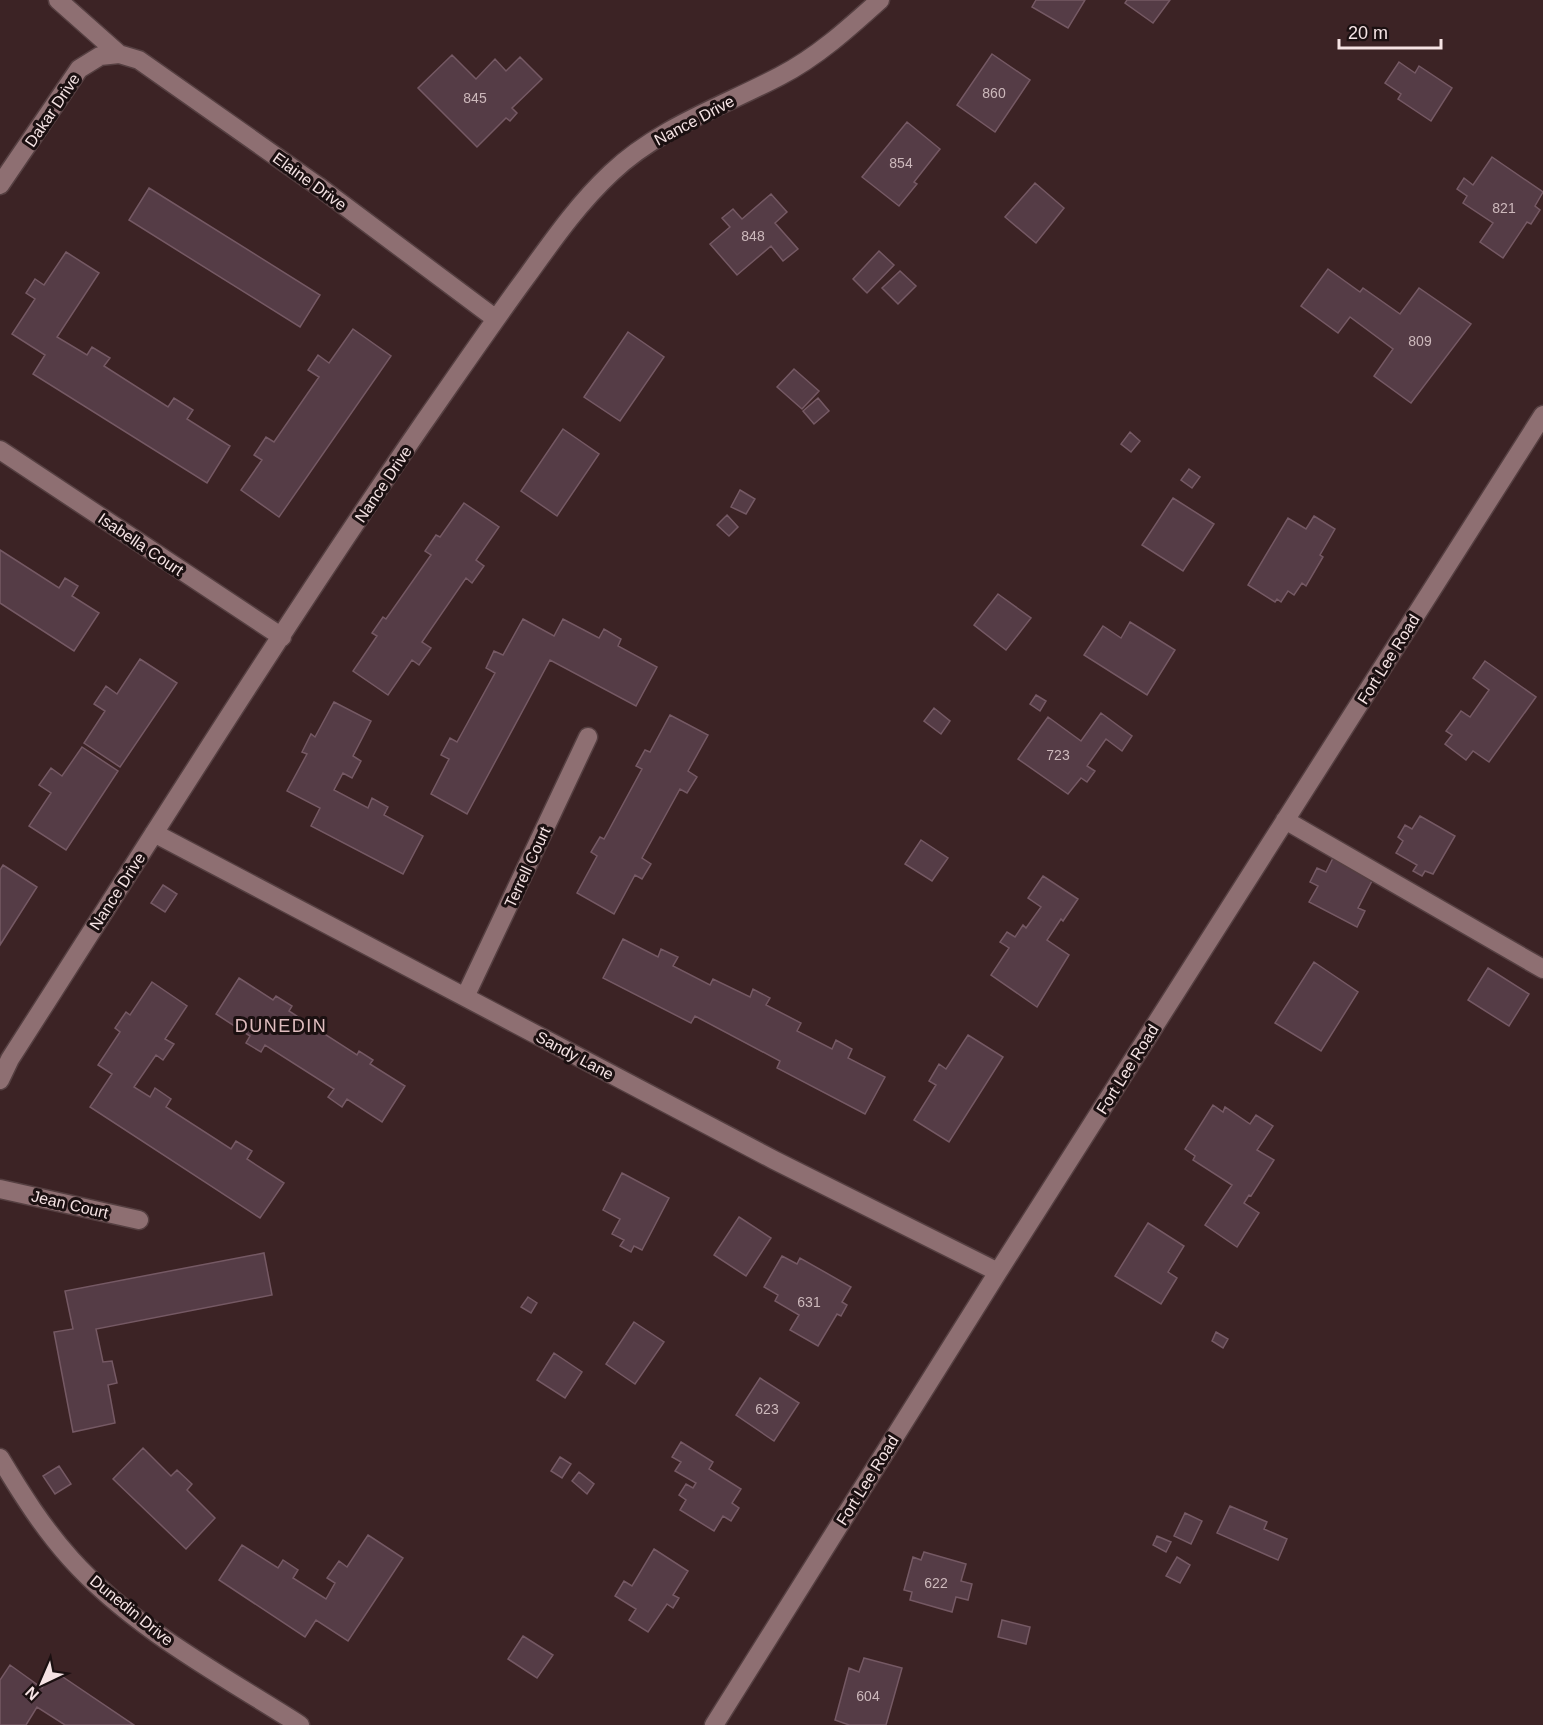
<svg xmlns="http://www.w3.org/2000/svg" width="1543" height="1725" font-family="Helvetica,sans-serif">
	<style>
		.building { fill: #553c46; stroke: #755964; stroke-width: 1.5 }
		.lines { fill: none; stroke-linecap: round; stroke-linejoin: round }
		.minor-casing { stroke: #553f41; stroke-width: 21 }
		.minor { stroke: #8e6f72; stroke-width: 18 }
		.labels { text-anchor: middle; stroke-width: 6; stroke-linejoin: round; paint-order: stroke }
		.number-label { font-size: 14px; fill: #cdb9bc }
		.street-label { font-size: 16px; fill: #f5e3e4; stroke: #1b1011 }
		.neighbourhood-label { font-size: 18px; letter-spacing: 1.5px; fill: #e0bdbf; stroke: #1b1011 }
	</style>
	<rect width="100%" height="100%" fill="#3c2325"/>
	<path class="building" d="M 1036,0 L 1085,0 L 1068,28 L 1032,7 Z
		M 1127,0 L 1170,0 L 1153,23 L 1125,3 Z
		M 992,54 L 1030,80 L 995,132 L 957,105 Z
		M 452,55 L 476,79 L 495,59 L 506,71 L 520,57 L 542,79 L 512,108 L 517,113 L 510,121 L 506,118 L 477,147 L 418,88 Z
		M 1399,62 L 1415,73 L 1419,66 L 1452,88 L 1431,121 L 1398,99 L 1401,94 L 1385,83 Z
		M 907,122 L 940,149 L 914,182 L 917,184 L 899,206 L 862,177 Z
		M 1492,157 L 1543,192 L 1535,206 L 1540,210 L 1531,224 L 1527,222 L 1503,258 L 1480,242 L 1493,223 L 1463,203 L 1467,196 L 1457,189 L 1464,178 L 1473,185 Z
		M 1035,183 L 1064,208 L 1036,243 L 1005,217 Z
		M 149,188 L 320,295 L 300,327 L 129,220 Z
		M 771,194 L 787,212 L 775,223 L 798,249 L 783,261 L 771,246 L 737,275 L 710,244 L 730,227 L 722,218 L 733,209 L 742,219 Z
		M 879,251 L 894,265 L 867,293 L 853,279 Z
		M 66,252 L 99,273 L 57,337 L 87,355 L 92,347 L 110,358 L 104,366 L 168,407 L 174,398 L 193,410 L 187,419 L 230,446 L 207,483 L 33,374 L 45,355 L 12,334 L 35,299 L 26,293 L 35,279 L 44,285 Z
		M 1328,269 L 1360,292 L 1363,288 L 1400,314 L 1419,288 L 1471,324 L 1411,403 L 1374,376 L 1393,349 L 1350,317 L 1338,333 L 1301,306 Z
		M 900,271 L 916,286 L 898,304 L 882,288 Z
		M 353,329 L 391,356 L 279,517 L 241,490 L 262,460 L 254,455 L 266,437 L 274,442 L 319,377 L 308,370 L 318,355 L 329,363 Z
		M 628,332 L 664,357 L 620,421 L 584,397 Z
		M 794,369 L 819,391 L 802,409 L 777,387 Z
		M 818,398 L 829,411 L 814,424 L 803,411 Z
		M 563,429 L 599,454 L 557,516 L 521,491 Z
		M 1130,432 L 1140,441 L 1131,452 L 1121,444 Z
		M 1189,469 L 1200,477 L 1192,488 L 1181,480 Z
		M 740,490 L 755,499 L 746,514 L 731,507 Z
		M 1173,498 L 1214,524 L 1183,571 L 1142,545 Z
		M 464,503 L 499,527 L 476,560 L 484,566 L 472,583 L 466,578 L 422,642 L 431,648 L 419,665 L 412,660 L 388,695 L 353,671 L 377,636 L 372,633 L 383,617 L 386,619 L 431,555 L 425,551 L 436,535 L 440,537 Z
		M 727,515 L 738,527 L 729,536 L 717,525 Z
		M 1314,516 L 1335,529 L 1320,555 L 1323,557 L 1306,586 L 1302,583 L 1294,595 L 1288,591 L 1281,602 L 1277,599 L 1275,602 L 1248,585 L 1288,518 L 1306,529 Z
		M 0,550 L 59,588 L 65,578 L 78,586 L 72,596 L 99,613 L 74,651 L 0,603 Z
		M 998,594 L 1031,618 L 1006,650 L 974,625 Z
		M 523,619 L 554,636 L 563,619 L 599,638 L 604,629 L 621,639 L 618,646 L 657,667 L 636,706 L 550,660 L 467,814 L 431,794 L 449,759 L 441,755 L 450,738 L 457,742 L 495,673 L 486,668 L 494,651 L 503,655 Z
		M 1130,622 L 1175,650 L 1147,695 L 1084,655 L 1103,626 L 1121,638 Z
		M 140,659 L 177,683 L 120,767 L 84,743 L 105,711 L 94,704 L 106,686 L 117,694 Z
		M 1485,661 L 1536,697 L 1489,762 L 1473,751 L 1466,760 L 1445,744 L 1452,735 L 1446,731 L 1461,711 L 1470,717 L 1489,690 L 1473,678 Z
		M 1036,695 L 1046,701 L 1040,711 L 1030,704 Z
		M 334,702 L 371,721 L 353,756 L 361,761 L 352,778 L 343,773 L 334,790 L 368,808 L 372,798 L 388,807 L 384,815 L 423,836 L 403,874 L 311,826 L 320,808 L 287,791 L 307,754 L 302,752 L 311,734 L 315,737 Z
		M 934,708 L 950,721 L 941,734 L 924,721 Z
		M 1101,713 L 1132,736 L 1122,751 L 1106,739 L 1087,766 L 1095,771 L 1087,782 L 1081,778 L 1068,794 L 1018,759 L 1048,717 L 1081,741 Z
		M 670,715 L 708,735 L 688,771 L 697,777 L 687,793 L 680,789 L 642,858 L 651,864 L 642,879 L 635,875 L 614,914 L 577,893 L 597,856 L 591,852 L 600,837 L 604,839 L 642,769 L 636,766 L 645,750 L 650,752 Z
		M 82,747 L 118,771 L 66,850 L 29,826 L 51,793 L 39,785 L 51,768 L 62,776 Z
		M 1420,816 L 1455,836 L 1433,874 L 1425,871 L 1422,876 L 1413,871 L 1417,865 L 1396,853 L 1403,841 L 1398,837 L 1405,825 L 1412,829 Z
		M 921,840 L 948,858 L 932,881 L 905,864 Z
		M 1333,858 L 1373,879 L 1358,908 L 1365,911 L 1357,927 L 1309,902 L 1318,886 L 1310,882 L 1317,868 L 1326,872 Z
		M 3,865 L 37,887 L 0,945 L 0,870 Z
		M 1043,876 L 1078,899 L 1063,921 L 1061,919 L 1047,940 L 1069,955 L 1037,1007 L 991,975 L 1009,948 L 1000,942 L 1007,932 L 1015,937 L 1023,925 L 1026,928 L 1041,907 L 1028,898 Z
		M 163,885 L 177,894 L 165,912 L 151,903 Z
		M 623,939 L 658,957 L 661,949 L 678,957 L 673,966 L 710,985 L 713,979 L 750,997 L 753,989 L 770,998 L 766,1005 L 801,1023 L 797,1031 L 832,1049 L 836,1040 L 852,1049 L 848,1058 L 885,1077 L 865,1114 L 777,1068 L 780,1061 L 695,1016 L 691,1023 L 603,978 Z
		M 1314,962 L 1358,992 L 1321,1051 L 1275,1023 Z
		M 1488,968 L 1529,994 L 1509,1026 L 1468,1000 Z
		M 239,978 L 273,1000 L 276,996 L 292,1006 L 289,1011 L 357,1055 L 359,1051 L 373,1060 L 370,1064 L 405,1086 L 382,1122 L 347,1099 L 342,1107 L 328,1097 L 334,1089 L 265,1045 L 261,1052 L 246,1043 L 250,1036 L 216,1014 Z
		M 152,982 L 187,1006 L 165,1039 L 174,1044 L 163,1060 L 156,1055 L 134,1087 L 150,1097 L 155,1088 L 171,1099 L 166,1107 L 231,1149 L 236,1141 L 252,1151 L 247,1159 L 284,1183 L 260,1218 L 90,1107 L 112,1074 L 98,1065 L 120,1032 L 115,1028 L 126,1012 L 130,1015 Z
		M 968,1035 L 1003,1057 L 949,1142 L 914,1120 L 936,1085 L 929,1081 L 939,1064 L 946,1069 Z
		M 1213,1105 L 1223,1112 L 1225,1107 L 1250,1124 L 1256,1115 L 1273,1126 L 1257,1150 L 1274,1160 L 1251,1196 L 1249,1195 L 1244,1203 L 1259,1213 L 1237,1247 L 1205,1225 L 1232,1185 L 1193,1160 L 1195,1156 L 1185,1149 Z
		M 622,1173 L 669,1198 L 642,1250 L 634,1246 L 631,1252 L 620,1246 L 624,1240 L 612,1234 L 620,1219 L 603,1210 Z
		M 739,1217 L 771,1238 L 746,1276 L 714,1255 Z
		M 1148,1223 L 1184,1246 L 1168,1272 L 1177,1278 L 1161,1304 L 1115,1276 Z
		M 264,1253 L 272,1295 L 96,1329 L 103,1362 L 112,1361 L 117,1383 L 108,1385 L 115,1423 L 73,1432 L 54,1332 L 73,1329 L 65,1291 Z
		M 782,1256 L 797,1264 L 800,1258 L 851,1287 L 842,1302 L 847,1305 L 841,1316 L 837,1314 L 818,1346 L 790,1330 L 799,1315 L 775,1301 L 778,1295 L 764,1287 Z
		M 528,1297 L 537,1303 L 531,1313 L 521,1307 Z
		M 634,1322 L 664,1342 L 635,1384 L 606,1364 Z
		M 1216,1332 L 1228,1339 L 1223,1348 L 1212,1341 Z
		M 554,1353 L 582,1372 L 565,1398 L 537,1380 Z
		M 760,1378 L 799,1403 L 774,1441 L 736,1415 Z
		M 681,1442 L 713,1462 L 709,1469 L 741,1489 L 732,1503 L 739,1508 L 731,1521 L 723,1516 L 714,1531 L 680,1510 L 686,1500 L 679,1495 L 686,1484 L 693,1488 L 696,1483 L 675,1471 L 681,1462 L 672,1457 Z
		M 143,1448 L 171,1476 L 177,1470 L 192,1484 L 187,1490 L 215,1518 L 186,1549 L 113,1479 Z
		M 560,1457 L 571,1464 L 562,1478 L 551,1471 Z
		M 59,1466 L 71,1484 L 55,1494 L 43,1476 Z
		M 579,1472 L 594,1484 L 587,1494 L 572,1481 Z
		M 1230,1506 L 1267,1522 L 1264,1529 L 1287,1539 L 1278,1560 L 1217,1533 Z
		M 1185,1513 L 1202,1521 L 1191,1544 L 1174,1536 Z
		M 368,1535 L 403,1558 L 348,1641 L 316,1620 L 305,1637 L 219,1580 L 242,1545 L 278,1568 L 283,1560 L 298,1570 L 293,1578 L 326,1599 L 335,1583 L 327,1578 L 339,1561 L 347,1567 Z
		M 1157,1536 L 1171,1542 L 1166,1552 L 1153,1545 Z
		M 654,1549 L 688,1571 L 673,1595 L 679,1598 L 673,1608 L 667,1604 L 648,1632 L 629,1620 L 636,1609 L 615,1596 L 624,1581 L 632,1586 Z
		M 924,1552 L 966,1564 L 961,1581 L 972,1584 L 968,1600 L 956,1597 L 952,1612 L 910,1600 L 912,1592 L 904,1590 L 913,1557 L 921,1560 Z
		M 1177,1557 L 1190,1565 L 1180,1583 L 1166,1576 Z
		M 1002,1620 L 1030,1627 L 1026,1644 L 998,1637 Z
		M 523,1636 L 553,1655 L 537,1678 L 508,1659 Z
		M 864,1658 L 902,1668 L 886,1725 L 849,1725 L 835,1720 L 849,1668 L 859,1672 Z
		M 10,1665 L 42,1688 L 54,1671 L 134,1725 L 65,1725 L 37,1707 L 26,1725 L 0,1725 L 0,1680 Z"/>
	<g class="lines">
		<defs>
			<path id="minor" d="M 58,0 L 119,54
				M 0,185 L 79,69 L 100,56 L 119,54 L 139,60 L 318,186 L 496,319
				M 0,450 L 282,637
				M 1285,820 L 1543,969
				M 154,833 L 774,1160 L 998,1272
				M 465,997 L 588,737
				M 0,1080 L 10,1059 C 146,847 279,633 422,425 C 457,375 491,325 527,276 C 553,240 578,204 611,173 C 658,128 723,106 780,76 C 817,57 849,28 880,0
				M 0,1189 L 139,1220
				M 0,1458 C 21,1493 43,1528 71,1559 C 134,1629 222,1675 300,1725
				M 714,1725 L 998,1272 L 1543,415"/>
		</defs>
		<use href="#minor" class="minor-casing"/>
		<use href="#minor" class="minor"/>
	</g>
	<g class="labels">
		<g class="number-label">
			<text x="994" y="98">860</text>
			<text x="475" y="103">845</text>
			<text x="901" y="168">854</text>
			<text x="1504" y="213">821</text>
			<text x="753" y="241">848</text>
			<text x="1420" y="346">809</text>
			<text x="1058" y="760">723</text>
			<text x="809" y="1307">631</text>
			<text x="767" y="1414">623</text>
			<text x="936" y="1588">622</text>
			<text x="868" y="1701">604</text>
		</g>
		<g class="street-label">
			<text transform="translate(52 110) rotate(-56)" y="6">Dakar Drive</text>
			<text transform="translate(694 120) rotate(-28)" y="6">Nance Drive</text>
			<text transform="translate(310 181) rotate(36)" y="6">Elaine Drive</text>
			<text transform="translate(383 484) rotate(-56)" y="6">Nance Drive</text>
			<text transform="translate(141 544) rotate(34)" y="6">Isabella Court</text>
			<text transform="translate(1388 659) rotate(-58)" y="6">Fort Lee Road</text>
			<text transform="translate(527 867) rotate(-65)" y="6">Terrell Court</text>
			<text transform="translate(117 891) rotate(-57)" y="6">Nance Drive</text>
			<text transform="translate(575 1055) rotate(28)" y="6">Sandy Lane</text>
			<text transform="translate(1127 1069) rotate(-58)" y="6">Fort Lee Road</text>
			<text transform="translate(70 1204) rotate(13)" y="6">Jean Court</text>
			<text transform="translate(867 1480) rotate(-58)" y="6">Fort Lee Road</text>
			<text transform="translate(132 1610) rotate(39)" y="6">Dunedin Drive</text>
		</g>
		<g class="neighbourhood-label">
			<text x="281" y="1032">DUNEDIN</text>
		</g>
	</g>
	<g transform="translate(42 1683) rotate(224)" stroke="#1b1011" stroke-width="4.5" paint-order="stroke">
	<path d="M0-4.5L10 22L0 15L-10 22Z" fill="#f5e3e4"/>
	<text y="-9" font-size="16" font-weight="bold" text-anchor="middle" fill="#f5e3e4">N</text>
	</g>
	<path d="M1339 39v9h102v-9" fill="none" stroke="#f5e3e4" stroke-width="3"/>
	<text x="1348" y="39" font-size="18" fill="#f5e3e4" stroke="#1b1011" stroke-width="4.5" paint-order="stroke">20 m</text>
</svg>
